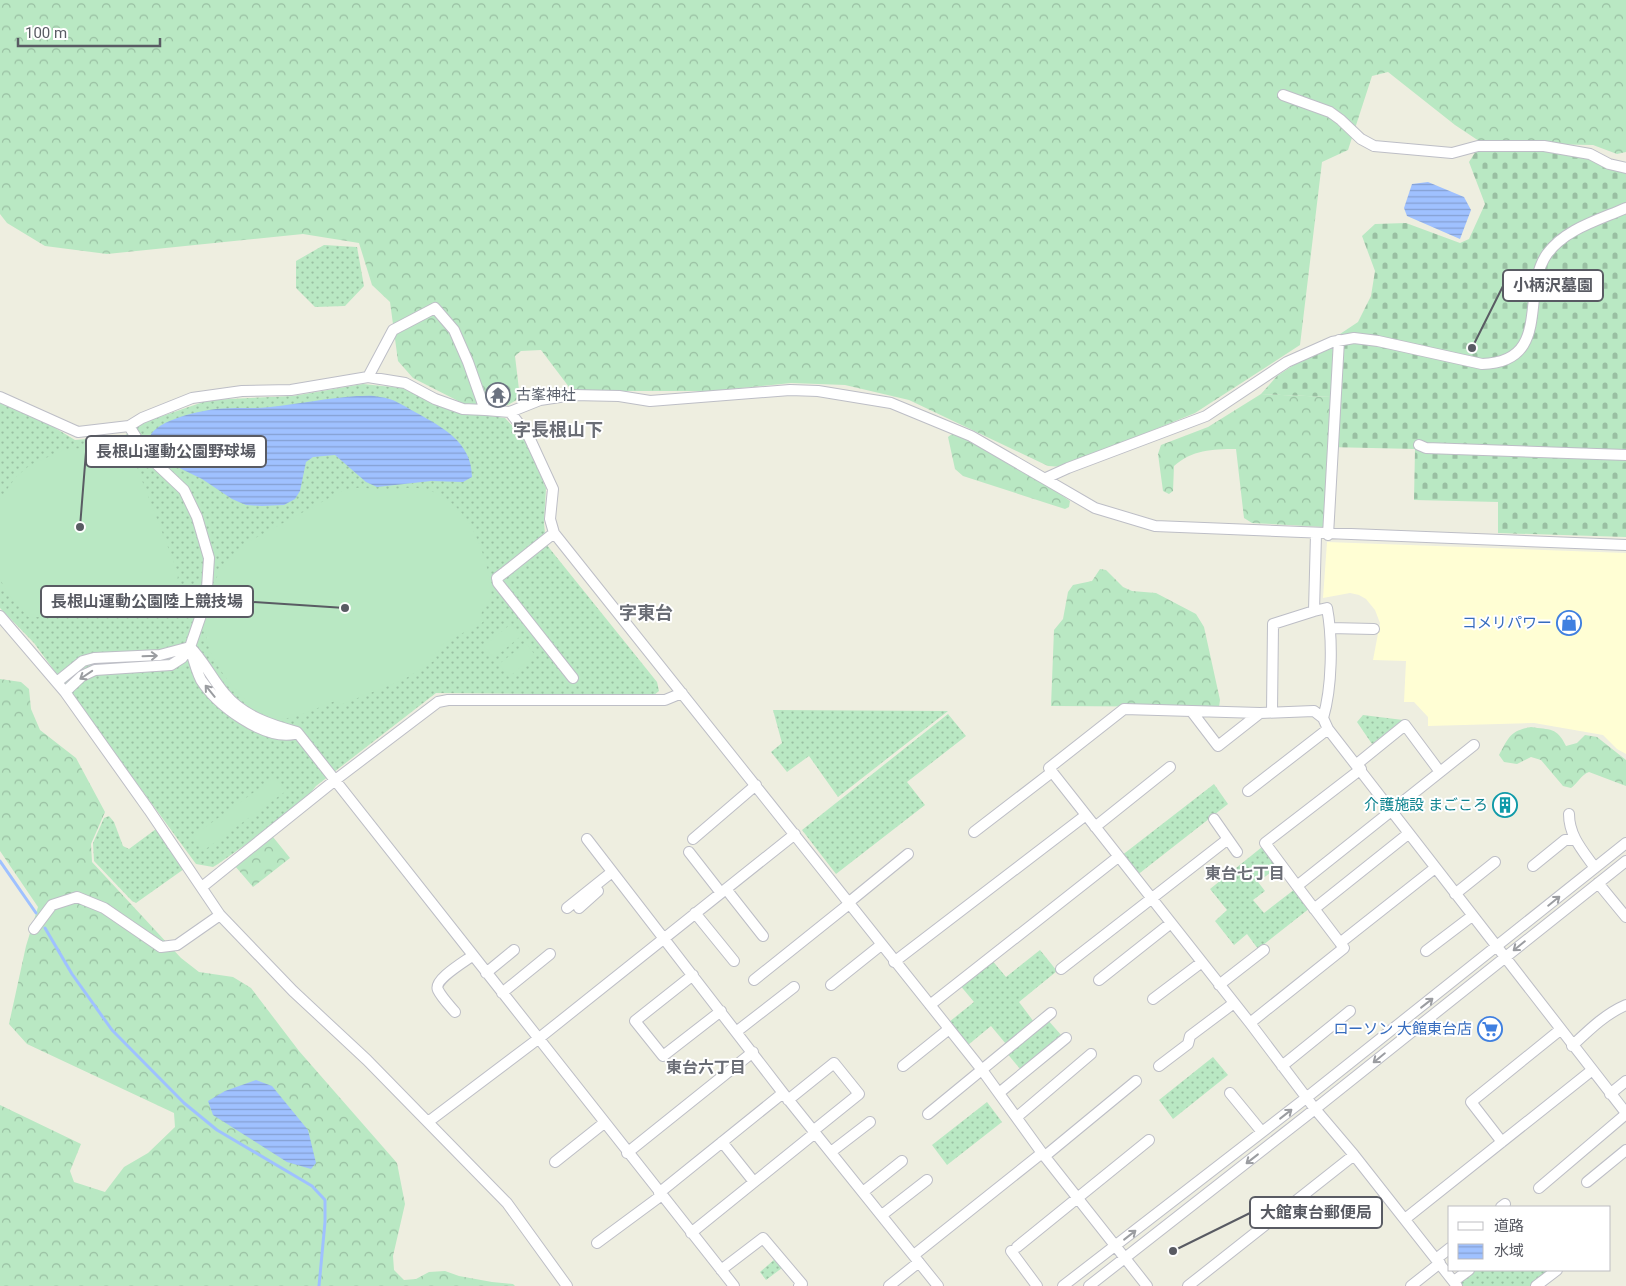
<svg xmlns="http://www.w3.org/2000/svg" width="1626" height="1286" font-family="Roboto,'Noto Sans JP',sans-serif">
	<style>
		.commercial { fill: #fffed4 }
		.grass { fill: url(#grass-dots) }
		.forest { fill: url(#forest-crowns) }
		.cemetery { fill: url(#cemetery-stones) }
		.pitch { fill: #b9e8c3 }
		.water { fill: url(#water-rules) }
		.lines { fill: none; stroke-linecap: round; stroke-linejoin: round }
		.stream { stroke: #9fc1ff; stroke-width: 3 }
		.minor-casing { stroke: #bdbec6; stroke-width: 12 }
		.minor { stroke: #fff; stroke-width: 10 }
		.oneway { stroke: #9b9da1 }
		.labels { text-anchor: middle; stroke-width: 4; stroke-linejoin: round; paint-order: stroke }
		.worship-label { font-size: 15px; fill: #5b616d; stroke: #fff; text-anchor: start }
		.shop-label { font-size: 15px; fill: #366cbe; stroke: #fff; text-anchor: end }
		.culture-label { font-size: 15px; fill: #0d838f; stroke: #fff; text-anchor: end }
		.neighbourhood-label { font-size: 16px; font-weight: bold; fill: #6a6d75; stroke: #fff }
		.quarter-label { font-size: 18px; font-weight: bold; fill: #6a6d75; stroke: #fff }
		.leader { fill: none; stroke: #595b63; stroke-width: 2 }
		.callout-dot { fill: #595b63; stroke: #fff; stroke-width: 2 }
		.callout { fill: #fff; stroke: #595b63; stroke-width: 2 }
		.callout-label { font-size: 16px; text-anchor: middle; font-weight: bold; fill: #595b63 }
	</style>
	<defs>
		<pattern id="grass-dots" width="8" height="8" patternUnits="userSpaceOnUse" patternTransform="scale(1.25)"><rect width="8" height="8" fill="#b9e8c3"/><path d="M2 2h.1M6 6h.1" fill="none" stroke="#99bfa2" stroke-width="1.8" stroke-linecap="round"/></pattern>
		<pattern id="forest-crowns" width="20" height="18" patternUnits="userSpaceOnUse" patternTransform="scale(1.25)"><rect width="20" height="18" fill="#b9e8c3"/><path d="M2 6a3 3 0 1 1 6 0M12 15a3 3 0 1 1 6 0" fill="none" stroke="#99bfa2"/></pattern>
		<pattern id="cemetery-stones" width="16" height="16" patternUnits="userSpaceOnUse" patternTransform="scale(1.25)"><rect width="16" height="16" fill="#b9e8c3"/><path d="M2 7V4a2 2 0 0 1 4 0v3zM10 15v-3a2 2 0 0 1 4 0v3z" fill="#99bfa2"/></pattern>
		<pattern id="water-rules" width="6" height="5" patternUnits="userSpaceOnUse" patternTransform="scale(1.25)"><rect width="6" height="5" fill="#9fc1ff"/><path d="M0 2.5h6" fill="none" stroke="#85a0d2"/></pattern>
	</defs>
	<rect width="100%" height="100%" fill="#eeeee0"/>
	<path class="commercial" d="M 1327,542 L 1626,553 L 1626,754 L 1617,749 L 1603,735 L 1534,723 L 1428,726 L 1428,717 L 1414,702 L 1404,702 L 1406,661 L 1373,660 L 1380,623 L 1375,610 L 1366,599 L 1359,595 L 1350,593 L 1323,598 Z"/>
	<path class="grass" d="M 324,245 L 357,247 L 364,286 L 345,306 L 315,307 L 296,288 L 296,261 Z
		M 363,384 L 402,388 L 454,411 L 505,418 L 525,439 L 546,488 L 544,523 L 546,544 L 657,682 L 659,691 L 654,695 L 436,693 L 316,786 L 299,807 L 218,864 L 213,867 L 196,864 L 34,643 L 0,608 L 0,403 L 52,426 L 75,440 L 124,436 L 142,423 L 209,400 L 293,396 Z
		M 773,710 L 948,711 L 838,797 L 809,756 L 787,772 L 771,752 L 782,743 Z
		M 948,714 L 966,736 L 907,782 L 925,805 L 836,874 L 802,830 Z
		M 1363,715 L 1403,720 L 1372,744 L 1357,722 Z
		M 1214,784 L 1228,804 L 1136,876 L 1121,856 Z
		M 109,816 L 114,822 L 123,846 L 129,849 L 156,829 L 184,869 L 136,903 L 132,901 L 94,861 L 93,843 L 104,818 Z
		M 1262,847 L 1278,867 L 1258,882 L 1265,891 L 1253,900 L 1264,913 L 1295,889 L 1310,908 L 1258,949 L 1247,934 L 1234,945 L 1215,921 L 1227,910 L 1210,889 Z
		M 1040,950 L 1057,971 L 1019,1002 L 1034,1022 L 1006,1044 L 991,1026 L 968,1045 L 949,1022 L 974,1002 L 959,984 L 991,959 L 1006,977 Z
		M 1047,1019 L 1062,1036 L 1021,1070 L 1006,1052 Z
		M 1213,1057 L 1228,1075 L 1173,1119 L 1159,1100 Z
		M 987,1102 L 1002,1122 L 947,1165 L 932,1145 Z
		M 775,1259 L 782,1268 L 766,1280 L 760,1272 Z
		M 1474,1270 L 1553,1270 L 1531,1286 L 1461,1286 L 1463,1278 Z"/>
	<path class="forest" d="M 0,0 L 1626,0 L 1626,152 L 1617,154 L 1593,145 L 1482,143 L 1455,125 L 1388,72 L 1372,76 L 1348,150 L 1322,162 L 1300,345 L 1195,413 L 1063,467 L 1048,466 L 909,400 L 845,385 L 791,383 L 711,391 L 572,391 L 541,350 L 521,351 L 515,356 L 520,398 L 508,405 L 464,404 L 413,378 L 398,361 L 390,302 L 372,285 L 359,243 L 303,234 L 107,254 L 45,246 L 7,223 L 0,214 Z
		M 1261,394 L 1331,397 L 1324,527 L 1252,523 L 1244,518 L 1236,449 C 1212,449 1192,450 1174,466 L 1173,491 L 1169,494 L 1163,491 L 1158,454 L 1161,445 L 1208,427 Z
		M 952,434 L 960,435 L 1057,492 L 1070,501 L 1069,507 L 1065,509 L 963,476 L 955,469 L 948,437 Z
		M 1100,569 L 1106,570 L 1123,587 L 1132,591 L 1156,593 L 1196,614 L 1204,627 L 1220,700 L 1219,707 L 1051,706 L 1054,630 L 1063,619 L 1068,592 L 1073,585 L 1092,581 Z
		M 0,679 L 21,682 L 29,689 L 31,709 L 40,730 L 76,758 L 105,812 L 91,844 L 92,862 L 181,958 L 199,972 L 233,977 L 251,988 L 299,1051 L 397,1163 L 405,1204 L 393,1256 L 394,1270 L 404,1280 L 416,1279 L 429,1272 L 445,1271 L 459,1276 L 492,1282 L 513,1284 L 515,1286 L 0,1286 L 0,1105 L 81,1144 L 70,1171 L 74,1182 L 105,1192 L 124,1167 L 148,1153 L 175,1127 L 174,1113 L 27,1044 L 9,1024 L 26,946 L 38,907 L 0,851 Z
		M 1531,727 C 1550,730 1557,727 1566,746 L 1577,743 L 1585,735 L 1597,737 L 1626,760 L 1626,786 L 1589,772 C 1581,775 1578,783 1571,788 L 1563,786 L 1541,760 L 1531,757 L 1517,764 L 1504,762 L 1499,755 C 1509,737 1510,731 1531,727 Z
		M 273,837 L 290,858 L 253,887 L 235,866 Z"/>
	<path class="cemetery" d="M 1586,149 L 1626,173 L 1626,537 L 1498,533 L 1498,502 L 1414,500 L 1415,449 L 1328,447 L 1331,397 L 1261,394 L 1277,376 L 1358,322 L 1371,296 L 1375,271 L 1362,236 L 1375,224 L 1406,223 L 1460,243 L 1469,239 L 1485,204 L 1469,162 L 1476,151 Z"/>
	<path class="pitch" d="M 89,448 L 120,455 L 136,465 L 178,573 C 177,596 167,608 147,618 L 28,617 L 8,594 L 0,579 L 0,499 L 16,477 L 30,465 L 66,449 Z
		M 363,487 C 385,495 408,482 431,491 C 464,503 479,537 487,568 C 489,576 492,587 491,595 C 489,602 484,609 480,615 L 484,621 L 472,631 L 468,630 L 440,646 L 440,650 L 434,654 L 437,659 L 403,680 L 340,705 L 338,700 C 320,706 299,718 280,719 C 267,720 252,707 244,698 C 230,684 214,665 208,645 C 198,606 215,567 246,543 L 344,490 Z
		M 511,624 L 521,636 L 494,658 L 484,646 Z
		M 526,643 L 535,655 L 509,677 L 499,664 Z
		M 275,777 L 286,791 L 203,851 L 193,836 Z"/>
	<path class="water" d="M 1428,182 L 1464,197 L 1471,210 L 1460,239 L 1407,216 L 1404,208 L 1412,184 Z
		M 357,396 C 364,396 372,395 380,397 C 393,398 404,406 415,412 C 442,427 472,442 472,477 L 463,482 L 431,481 L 377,487 L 366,482 L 335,455 L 313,457 L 306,462 L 300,491 L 295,499 L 284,505 L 262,506 L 246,505 L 232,499 L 202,479 L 165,461 C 117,429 191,412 216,409 C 234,407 252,409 270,407 C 299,404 327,398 357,396 Z
		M 256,1080 L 272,1086 L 308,1130 L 316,1163 L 311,1169 L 287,1162 L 213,1115 L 208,1101 L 225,1091 Z"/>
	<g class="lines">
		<path class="stream" d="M 0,861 L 36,913
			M 45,928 L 72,974 L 112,1030 L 184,1103 L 217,1130 L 312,1186 L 325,1200 L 325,1222 L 319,1286"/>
		<defs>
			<path id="minor" d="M 1283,95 L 1330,112 L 1341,120 L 1361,139 L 1374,146 L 1452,153 L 1478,146 L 1544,146 L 1590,154 L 1609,164 L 1626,168
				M 368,377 L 393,330 L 435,308 L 454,330 L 468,362 L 485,410 L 510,412 L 540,400 L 573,395 L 619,396 L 650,401 L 790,390 L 818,391 L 891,403 L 971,436 L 1095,508 L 1155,526 L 1626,545
				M 0,397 L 78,432 L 129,426 L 142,418 L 192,398 L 242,391 L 291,390 L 368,377 L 405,383 L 435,399 L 463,409 L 485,410
				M 510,412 L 529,437 L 553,489 L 550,519 L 554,533 L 982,1070 L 1042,1153 L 1147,1286
				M 129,426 L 147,455 L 184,490 L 197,517 L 209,558 L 207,588 L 201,615 L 190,647
				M 1419,445 L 1426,448 L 1626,455
				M 1046,478 L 1068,468 L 1206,416 L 1287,362 L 1332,342 L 1354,338 L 1378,341 L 1482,364 C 1553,362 1520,292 1547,254 C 1565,229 1599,220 1626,208
				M 554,533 L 505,572 L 497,578 L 498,583 L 573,678
				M 1316,534 L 1314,611 L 1327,608 C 1333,639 1332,688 1323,718
				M 1328,535 L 1339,340
				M 0,616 L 65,692 L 149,810 L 220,915 L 293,991 L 367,1060 L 507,1203 L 567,1286
				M 1330,628 L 1374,629
				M 190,647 C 204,661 212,679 225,694 C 243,716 271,725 297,732 L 734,1286
				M 57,682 L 83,661 L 94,658 L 160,655 L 190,647
				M 65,692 L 82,676 L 95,670 L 171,665 L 182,658 L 190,647 C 193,658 196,670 201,680 C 217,705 263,740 294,734
				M 1192,712 L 1218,746 L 1260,713
				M 1272,712 L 1273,624 L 1314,611
				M 1357,764 L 1405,725 L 1440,772
				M 1248,791 L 1328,729
				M 1569,814 C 1569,836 1583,851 1595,868
				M 1214,819 L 1237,852
				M 1095,827 L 1170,767
				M 974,832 L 1052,772
				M 587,839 L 783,1093 L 938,1286
				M 693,839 L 756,785
				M 689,852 L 721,893
				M 1533,866 L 1565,840 L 1575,840
				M 1598,883 L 1626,917
				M 1297,886 L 1265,843 L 1361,769
				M 202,887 L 334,781 L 438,702 L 448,700 L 665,700 L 682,693
				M 726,889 L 763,936
				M 1455,894 L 1495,862
				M 848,903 L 908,854
				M 567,908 L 612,872
				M 579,908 L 598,891
				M 1314,909 L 1408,834
				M 695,913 L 734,961
				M 34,929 L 52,905 L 77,897 L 104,908 L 161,947 L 177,945 L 220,915
				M 1340,943 L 1435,868
				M 1426,951 L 1472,916
				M 894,962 L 1086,815
				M 1061,969 L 1228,839
				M 486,973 L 514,950
				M 693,975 L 635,1021 L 663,1056 L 721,1011
				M 754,980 L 849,904
				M 1099,980 L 1171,923
				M 831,985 L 881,945
				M 1219,985 L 1264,950
				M 502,993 L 550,954
				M 1153,999 L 1202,962
				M 930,1005 L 1118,857
				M 455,1012 C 450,1006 442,998 438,990 C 433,980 464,962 472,956
				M 1250,1023 L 1344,948 L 1297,886 L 1474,745
				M 736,1032 L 794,987
				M 1572,1046 C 1589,1030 1605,1014 1626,1005
				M 903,1066 L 949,1029
				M 1159,1066 L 1188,1044 L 1190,1036 L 1234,1003
				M 1282,1066 L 1350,1011
				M 999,1093 L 1066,1038
				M 1230,1093 L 1262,1132
				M 1610,1094 L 1626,1081
				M 788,1100 L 834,1063 L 859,1094 L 813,1131
				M 928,1114 L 1051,1013
				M 1017,1117 L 1091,1054
				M 428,1122 L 538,1039 L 795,834
				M 722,1142 L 754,1182
				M 1502,1142 L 1471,1102 L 1560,1030
				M 831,1152 L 870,1122
				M 627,1153 L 753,1052
				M 1045,1156 L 1136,1081
				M 555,1162 L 604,1123
				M 1587,1182 L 1626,1150
				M 1539,1188 L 1626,1114
				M 863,1192 L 902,1161
				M 659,1193 L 783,1093
				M 1501,1207 L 1505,1204
				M 882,1215 L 927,1180
				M 1405,1219 L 1591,1071
				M 691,1233 L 815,1133
				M 597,1243 L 662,1195
				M 1017,1247 L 1149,1140
				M 1011,1251 L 1037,1286
				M 914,1255 L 1042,1153
				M 1436,1259 L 1450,1248
				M 721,1270 L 763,1238 L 802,1284 L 799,1286
				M 1454,1281 L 1469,1270
				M 889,1286 L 919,1262
				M 1063,1286 L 1306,1098 L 1626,843
				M 1089,1286 L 1315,1109 L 1626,861
				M 1188,1286 L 1354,1155
				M 1411,1286 L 1440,1263
				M 1457,1286 L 1354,1155 L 1315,1109 L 1250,1023 L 1049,768 L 1124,709 L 1260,713 L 1314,711 L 1323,718 L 1328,729 L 1626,1113
				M 1536,1286 L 1557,1270"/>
		</defs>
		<use href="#minor" class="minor-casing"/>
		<use href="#minor" class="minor"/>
	</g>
	<defs><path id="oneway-shaft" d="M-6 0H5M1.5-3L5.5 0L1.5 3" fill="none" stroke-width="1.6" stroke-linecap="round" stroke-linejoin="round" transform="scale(1.25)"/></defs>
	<g class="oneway">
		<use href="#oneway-shaft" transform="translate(150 656) rotate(-2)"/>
		<use href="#oneway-shaft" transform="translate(86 675) rotate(146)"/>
		<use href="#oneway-shaft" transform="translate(210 691) rotate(-129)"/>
		<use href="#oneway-shaft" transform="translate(1554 901) rotate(-39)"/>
		<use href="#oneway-shaft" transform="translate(1519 946) rotate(141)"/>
		<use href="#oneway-shaft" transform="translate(1427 1003) rotate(-38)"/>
		<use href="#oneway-shaft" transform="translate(1379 1058) rotate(141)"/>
		<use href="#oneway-shaft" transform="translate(1286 1114) rotate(-38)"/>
		<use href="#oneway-shaft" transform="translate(1252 1159) rotate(142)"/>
		<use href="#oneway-shaft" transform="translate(1130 1235) rotate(-38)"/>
	</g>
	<defs>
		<symbol id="temple-ring" viewBox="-11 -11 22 22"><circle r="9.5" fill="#fff" stroke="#6b7280" stroke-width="1.5"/><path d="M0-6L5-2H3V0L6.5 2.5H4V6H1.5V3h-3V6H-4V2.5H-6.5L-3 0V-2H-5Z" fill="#6b7280"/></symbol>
		<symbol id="shop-ring" viewBox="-11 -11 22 22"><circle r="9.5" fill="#fff" stroke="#3f7fe0" stroke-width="1.5"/><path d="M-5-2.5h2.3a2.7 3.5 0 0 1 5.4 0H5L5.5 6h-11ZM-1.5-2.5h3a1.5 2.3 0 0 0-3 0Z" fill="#3f7fe0"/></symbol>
		<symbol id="building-ring" viewBox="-11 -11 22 22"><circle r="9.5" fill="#fff" stroke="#0f9aa8" stroke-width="1.5"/><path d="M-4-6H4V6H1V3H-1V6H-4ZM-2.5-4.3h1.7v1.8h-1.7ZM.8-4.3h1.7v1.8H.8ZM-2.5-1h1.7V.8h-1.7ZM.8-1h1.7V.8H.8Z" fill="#0f9aa8"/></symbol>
		<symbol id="supermarket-ring" viewBox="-11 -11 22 22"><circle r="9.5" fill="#fff" stroke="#3f7fe0" stroke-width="1.5"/><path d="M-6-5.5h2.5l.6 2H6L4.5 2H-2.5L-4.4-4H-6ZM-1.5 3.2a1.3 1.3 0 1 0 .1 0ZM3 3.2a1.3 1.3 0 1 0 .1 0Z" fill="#3f7fe0"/></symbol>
	</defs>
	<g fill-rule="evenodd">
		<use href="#temple-ring" x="484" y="381" width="28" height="28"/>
		<use href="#shop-ring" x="1555" y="609" width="28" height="28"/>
		<use href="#building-ring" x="1491" y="791" width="28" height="28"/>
		<use href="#supermarket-ring" x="1476" y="1015" width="28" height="28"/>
	</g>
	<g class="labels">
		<g class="worship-label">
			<text x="516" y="400">古峯神社</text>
		</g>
		<g class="shop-label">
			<text x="1552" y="628">コメリパワー</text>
			<text x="1472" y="1034">ローソン 大館東台店</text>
		</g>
		<g class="culture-label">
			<text x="1488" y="810">介護施設 まごころ</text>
		</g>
		<g class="neighbourhood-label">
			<text x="1245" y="879">東台七丁目</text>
			<text x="706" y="1073">東台六丁目</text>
		</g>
		<g class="quarter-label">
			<text x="558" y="436">字長根山下</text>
			<text x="646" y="619">字東台</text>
		</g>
	</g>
	<path class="leader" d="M1472 348L1503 286M80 527L86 452M345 608L253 602M1173 1251L1250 1213"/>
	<g class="callout-dot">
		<circle cx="1472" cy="348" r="5"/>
		<circle cx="80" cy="527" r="5"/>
		<circle cx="345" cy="608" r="5"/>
		<circle cx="1173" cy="1251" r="5"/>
	</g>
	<g class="callout">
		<rect x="1503" y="270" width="100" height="31" rx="5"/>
		<rect x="86" y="436" width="180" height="31" rx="5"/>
		<rect x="41" y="586" width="212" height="31" rx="5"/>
		<rect x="1250" y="1197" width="132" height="31" rx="5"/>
	</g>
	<g class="callout-label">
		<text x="1553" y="291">小柄沢墓園</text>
		<text x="176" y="457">長根山運動公園野球場</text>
		<text x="147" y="607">長根山運動公園陸上競技場</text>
		<text x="1316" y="1218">大館東台郵便局</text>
	</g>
	<rect x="1448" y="1206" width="162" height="65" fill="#ffffff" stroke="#bdbdc1"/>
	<rect x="1458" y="1222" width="25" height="8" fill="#ffffff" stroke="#bdbdc1"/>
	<text x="1494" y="1231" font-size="15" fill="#595b63">道路</text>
	<rect x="1458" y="1244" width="25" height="15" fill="url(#water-rules)" stroke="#bdbdc1"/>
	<text x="1494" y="1256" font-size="15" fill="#595b63">水域</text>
	<path d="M18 38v8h142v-8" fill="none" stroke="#595b63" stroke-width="2.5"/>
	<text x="25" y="38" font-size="15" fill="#595b63" stroke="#ffffff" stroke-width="4" paint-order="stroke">100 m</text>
</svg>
